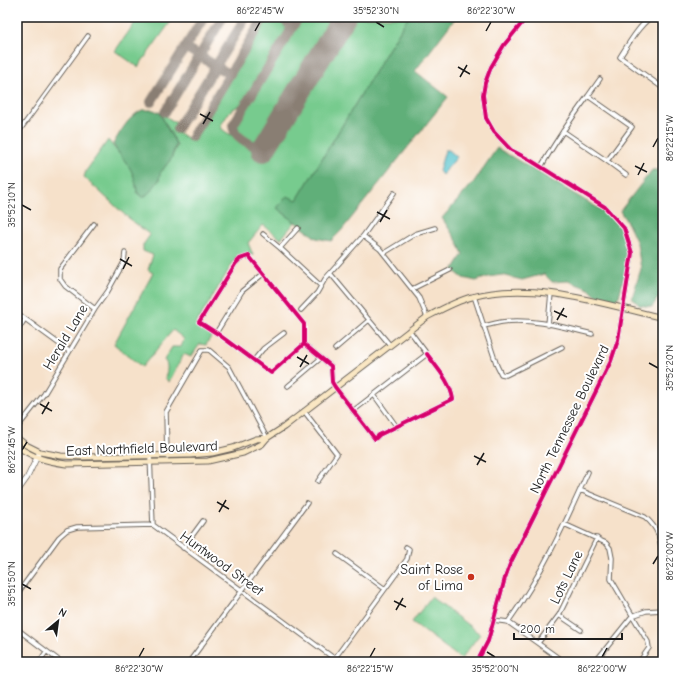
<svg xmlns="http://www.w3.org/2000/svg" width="680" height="679" font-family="'Comic Neue',sans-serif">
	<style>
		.green { fill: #77cb8e; stroke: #4a7455 }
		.forest { fill: #61af79; stroke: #3e664a }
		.water { fill: #54c2cc; stroke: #386f74 }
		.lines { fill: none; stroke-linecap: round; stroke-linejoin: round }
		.taxiway { stroke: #897e73; stroke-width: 10 }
		.runway { stroke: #897e73; stroke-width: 24 }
		.minor-casing { stroke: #686159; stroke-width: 5.5 }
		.tertiary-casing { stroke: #686159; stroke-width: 6 }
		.secondary-casing { stroke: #686159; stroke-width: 7 }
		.minor { stroke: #fff; stroke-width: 3.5 }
		.tertiary { stroke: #fff; stroke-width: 4.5 }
		.secondary { stroke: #fae7c3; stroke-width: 5 }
		.cycleway-casing { stroke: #fff; stroke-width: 6 }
		.cycleway { stroke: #d6006c; stroke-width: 4 }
		.ticks { fill: none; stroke: #1c1c1c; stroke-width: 1.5 }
		.poi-dot { fill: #c8321e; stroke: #fff; stroke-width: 1.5 }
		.labels { text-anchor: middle; stroke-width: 4; stroke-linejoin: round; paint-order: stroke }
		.street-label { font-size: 14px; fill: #1c1c1c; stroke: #fff }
		.poi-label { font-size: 14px; fill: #1c1c1c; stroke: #fff; text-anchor: end }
		.neatline { fill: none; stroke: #1c1c1c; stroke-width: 1.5 }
		.ticks-label { font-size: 10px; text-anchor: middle; fill: #1c1c1c }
	</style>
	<rect width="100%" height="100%" fill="#fff"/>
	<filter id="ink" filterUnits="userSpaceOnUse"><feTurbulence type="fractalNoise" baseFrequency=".025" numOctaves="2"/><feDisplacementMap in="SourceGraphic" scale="8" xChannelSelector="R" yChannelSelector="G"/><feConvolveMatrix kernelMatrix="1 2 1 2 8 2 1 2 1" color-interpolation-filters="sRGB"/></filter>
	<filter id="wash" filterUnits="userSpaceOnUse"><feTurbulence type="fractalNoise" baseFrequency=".012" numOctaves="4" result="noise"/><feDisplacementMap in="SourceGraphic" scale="16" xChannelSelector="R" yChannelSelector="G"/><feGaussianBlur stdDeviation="0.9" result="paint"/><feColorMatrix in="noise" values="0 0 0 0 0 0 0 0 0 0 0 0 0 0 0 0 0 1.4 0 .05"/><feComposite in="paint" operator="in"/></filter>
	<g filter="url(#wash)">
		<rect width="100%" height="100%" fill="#f6e1ca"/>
		<path class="green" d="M 139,17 L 167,17 L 172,20 L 138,67 L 115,51 Z
			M 302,17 L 335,17 L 260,140 L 253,141 L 240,134 L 237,124 Z
			M 354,17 L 408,17 L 297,200 L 277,208 L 295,222 L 281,239 L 263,225 L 248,243 L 253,255 L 241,255 L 233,263 L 196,324 L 212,335 L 206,345 L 200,344 L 191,357 L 184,354 L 169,382 L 165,378 C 167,371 169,365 164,360 L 172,347 L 181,347 L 184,339 L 173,330 L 142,367 L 114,344 L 153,273 L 148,270 L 153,255 L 143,251 L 143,245 L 150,235 L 125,215 L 84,177 L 86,171 L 108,140 L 129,166 L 135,178 L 137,193 L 143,198 L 159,180 L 160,173 L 171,159 L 177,145 L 160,113 L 175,122 L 176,124 L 172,130 L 193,141 L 267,19 L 276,18 C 282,23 288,26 285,34 L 243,103 L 230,111 L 221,125 L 222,129 L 226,132 L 269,158 Z
			M 431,597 L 480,634 L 461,659 L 412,622 Z"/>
		<path class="forest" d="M 408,17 L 456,17 L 415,71 L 448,97 L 341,231 L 331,241 L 316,238 L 277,208 L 287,196 L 297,200 Z
			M 142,110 L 154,110 L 160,113 L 165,124 L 176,144 L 171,159 L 160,173 L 159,180 L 151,191 L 143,198 L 137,192 C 134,166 125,164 113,144 C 121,131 128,117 142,110 Z
			M 497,148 L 603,211 L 619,226 L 627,241 L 628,262 L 619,296 L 615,301 L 595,295 L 589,289 L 568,281 L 552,282 L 544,274 L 522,280 L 502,275 L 488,277 L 476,281 L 463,278 L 453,270 L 463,254 L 457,241 L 442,218 L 473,183 Z
			M 652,170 L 663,170 L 663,290 L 652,307 L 639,305 L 632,298 L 641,269 L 637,243 L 628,224 L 620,211 Z"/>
		<path class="water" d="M 445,150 L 449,150 L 457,157 L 442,175 L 439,171 Z"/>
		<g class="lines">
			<path class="taxiway" d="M 280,17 L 293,26
				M 185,47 L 229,74
				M 151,102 L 204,17
				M 165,112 L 223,17
				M 177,129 L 246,17
				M 192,137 L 264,17
				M 263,150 C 253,145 233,138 233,125 L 299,17"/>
			<path class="runway" d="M 263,150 L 344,17"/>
		</g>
	</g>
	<g filter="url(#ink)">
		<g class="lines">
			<defs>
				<path id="minor" d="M 651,17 C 638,27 629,43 620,57 L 663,88
					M 588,96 L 600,79
					M 17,134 L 88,36
					M 607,161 L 626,175
					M 541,167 C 555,142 571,119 588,96 L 632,127 L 607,161 L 563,131
					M 94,224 L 60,269 L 60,279 L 65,286 L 95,309
					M 298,228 L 280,248 L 321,286
					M 263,234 L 280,248
					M 363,236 L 380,249 L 419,298 L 427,317
					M 384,253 L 415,234 L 435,228
					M 330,273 L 390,345
					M 412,289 L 450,270
					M 474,296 L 497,366 L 501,374 L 506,375 L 562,347
					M 301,310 L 317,293 L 325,279 L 363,236 L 394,193
					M 17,313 L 69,351
					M 548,325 L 551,293
					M 483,326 C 489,325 496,323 502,322 C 532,318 563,327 592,334
					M 17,331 L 25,319
					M 216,333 L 242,291 L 263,274
					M 304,344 L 271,373 L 218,334 L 199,322 L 236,263 L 240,259 L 249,256 L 304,324 L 304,344 L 331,366 L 332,382 L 335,387 L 375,439 L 379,435 L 453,399 C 450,381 437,368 427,354
					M 335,349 L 369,320
					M 254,360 L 263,349 L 284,333
					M 288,386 L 321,358
					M 374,395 L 397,427
					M 304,411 L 337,454 L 318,481
					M 353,411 L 427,354 L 409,330
					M 17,428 L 44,394 L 95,309 L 108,291 L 124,262 L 125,253
					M 150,456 L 153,525 L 335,659
					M 167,457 L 166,412 L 202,350 L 209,350 L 229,367 L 267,438
					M 580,490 L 645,517 C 661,531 660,541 663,561
					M 564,524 L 606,543 L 610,548 L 612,558 L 611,579 L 648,642 L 649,648 L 639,662
					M 183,548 L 203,521
					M 337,554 L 385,589
					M 17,594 L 59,537 L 67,530 L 77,527 L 153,525
					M 559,615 L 581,630
					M 493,620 L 508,622 C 541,576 565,524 588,472
					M 508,622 L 564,662
					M 17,629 L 61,662
					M 538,643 L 559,615 L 597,538
					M 39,662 L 46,652
					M 189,662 L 307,503
					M 332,662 L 407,559 L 409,549 L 406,547
					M 477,662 L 488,641 L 505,578 L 510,564 L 611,361 L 618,340 L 632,253 L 624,228 L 605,207 L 530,160 L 511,150 L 494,132 L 486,118 L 483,95 L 485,83 L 491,67 L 504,45 L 527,17
					M 595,662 L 632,616 L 646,611 L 663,610"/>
				<path id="tertiary" d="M 17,492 L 27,478 L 38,455"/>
				<path id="secondary" d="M 17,438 L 26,445 L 40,452 L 61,456 L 81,457 L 190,455 L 212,453 L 233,448 L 256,439 L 267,438
					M 17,446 C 33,458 47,461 66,464 L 208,461 L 243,453 L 262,444 L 267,438 L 284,427 L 427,317 C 442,309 456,301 472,297 C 533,280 603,304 663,318"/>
			</defs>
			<use href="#minor" class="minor-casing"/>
			<use href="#tertiary" class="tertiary-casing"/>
			<use href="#secondary" class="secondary-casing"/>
			<use href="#minor" class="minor"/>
			<use href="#tertiary" class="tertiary"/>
			<use href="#secondary" class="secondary"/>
			<defs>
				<path id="cycleway" d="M 304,344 L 271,373 L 218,334 L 199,322 L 236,263 L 240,259 L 249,256 L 304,324 L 304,344 L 331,366 L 332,382 L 335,387 L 375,439 L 379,435 L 453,399 C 450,381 437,368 427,354
					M 477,662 L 488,641 L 505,578 L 510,564 L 611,361 L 618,340 L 632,253 L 624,228 L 605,207 L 530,160 L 511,150 L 494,132 L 486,118 L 483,95 L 485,83 L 491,67 L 504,45 L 527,17"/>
			</defs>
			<use href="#cycleway" class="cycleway-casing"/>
			<use href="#cycleway" class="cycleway"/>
		</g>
	</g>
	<path class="ticks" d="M 376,22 L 384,27M 255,31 L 260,22M 486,31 L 491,22M 458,67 L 470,74M 460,77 L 467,65M 200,114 L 213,121M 203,124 L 210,112M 653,147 L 658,138M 635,166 L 647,172M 638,175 L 644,163M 22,205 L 31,210M 377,212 L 390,219M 380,222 L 387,210M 120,259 L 132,266M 123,269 L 129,257M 554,311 L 567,317M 557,320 L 564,308M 297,357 L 309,364M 649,363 L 658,368M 300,367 L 307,355M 40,404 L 52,411M 42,414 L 49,402M 22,450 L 27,442M 474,456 L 486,462M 477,465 L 484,453M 217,502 L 229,509M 219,512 L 226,500M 653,564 L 658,556M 22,584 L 31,589M 394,601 L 406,607M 396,610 L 403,598M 487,652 L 495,657M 139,657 L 144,648M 370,657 L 375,648M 602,657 L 607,648"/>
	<circle class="poi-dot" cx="471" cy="577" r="4"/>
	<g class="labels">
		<g class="street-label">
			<text transform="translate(65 337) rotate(-59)" y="5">Herald Lane</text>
			<text transform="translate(569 419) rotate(-64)" y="5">North Tennessee Boulevard</text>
			<text transform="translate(142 448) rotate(-2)" y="5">East Northfield Boulevard</text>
			<text transform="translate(222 563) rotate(36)" y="5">Huntwood Street</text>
			<text transform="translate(566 577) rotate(-64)" y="5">Lots Lane</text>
		</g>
		<g class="poi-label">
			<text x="463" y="574">Saint Rose<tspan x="463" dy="16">of Lima</tspan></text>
		</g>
	</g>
	<rect width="680" height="679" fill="none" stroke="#fff" stroke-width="44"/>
	<g transform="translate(58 621) rotate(29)" stroke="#ffffff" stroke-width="3" paint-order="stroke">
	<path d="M0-3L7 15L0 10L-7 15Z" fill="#1c1c1c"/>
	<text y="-6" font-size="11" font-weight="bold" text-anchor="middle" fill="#1c1c1c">N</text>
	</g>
	<path d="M514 633v6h108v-6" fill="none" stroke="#1c1c1c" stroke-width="2"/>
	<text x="520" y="633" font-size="12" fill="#1c1c1c" stroke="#ffffff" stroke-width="3" paint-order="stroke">200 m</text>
	<rect x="22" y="22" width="636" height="635" class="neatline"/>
	<g class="ticks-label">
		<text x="260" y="14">86°22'45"W</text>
		<text x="376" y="14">35°52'30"N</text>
		<text x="491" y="14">86°22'30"W</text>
		<text transform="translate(669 138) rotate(-90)" y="4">86°22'15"W</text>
		<text transform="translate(11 205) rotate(-90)" y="4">35°52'10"N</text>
		<text transform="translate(669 368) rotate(-90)" y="4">35°52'20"N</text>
		<text transform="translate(11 450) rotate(-90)" y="4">86°22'45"W</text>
		<text transform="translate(669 556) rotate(-90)" y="4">86°22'00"W</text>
		<text transform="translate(11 584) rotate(-90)" y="4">35°51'50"N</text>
		<text x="139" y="672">86°22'30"W</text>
		<text x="370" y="672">86°22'15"W</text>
		<text x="495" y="672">35°52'00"N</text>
		<text x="602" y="672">86°22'00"W</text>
	</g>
</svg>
